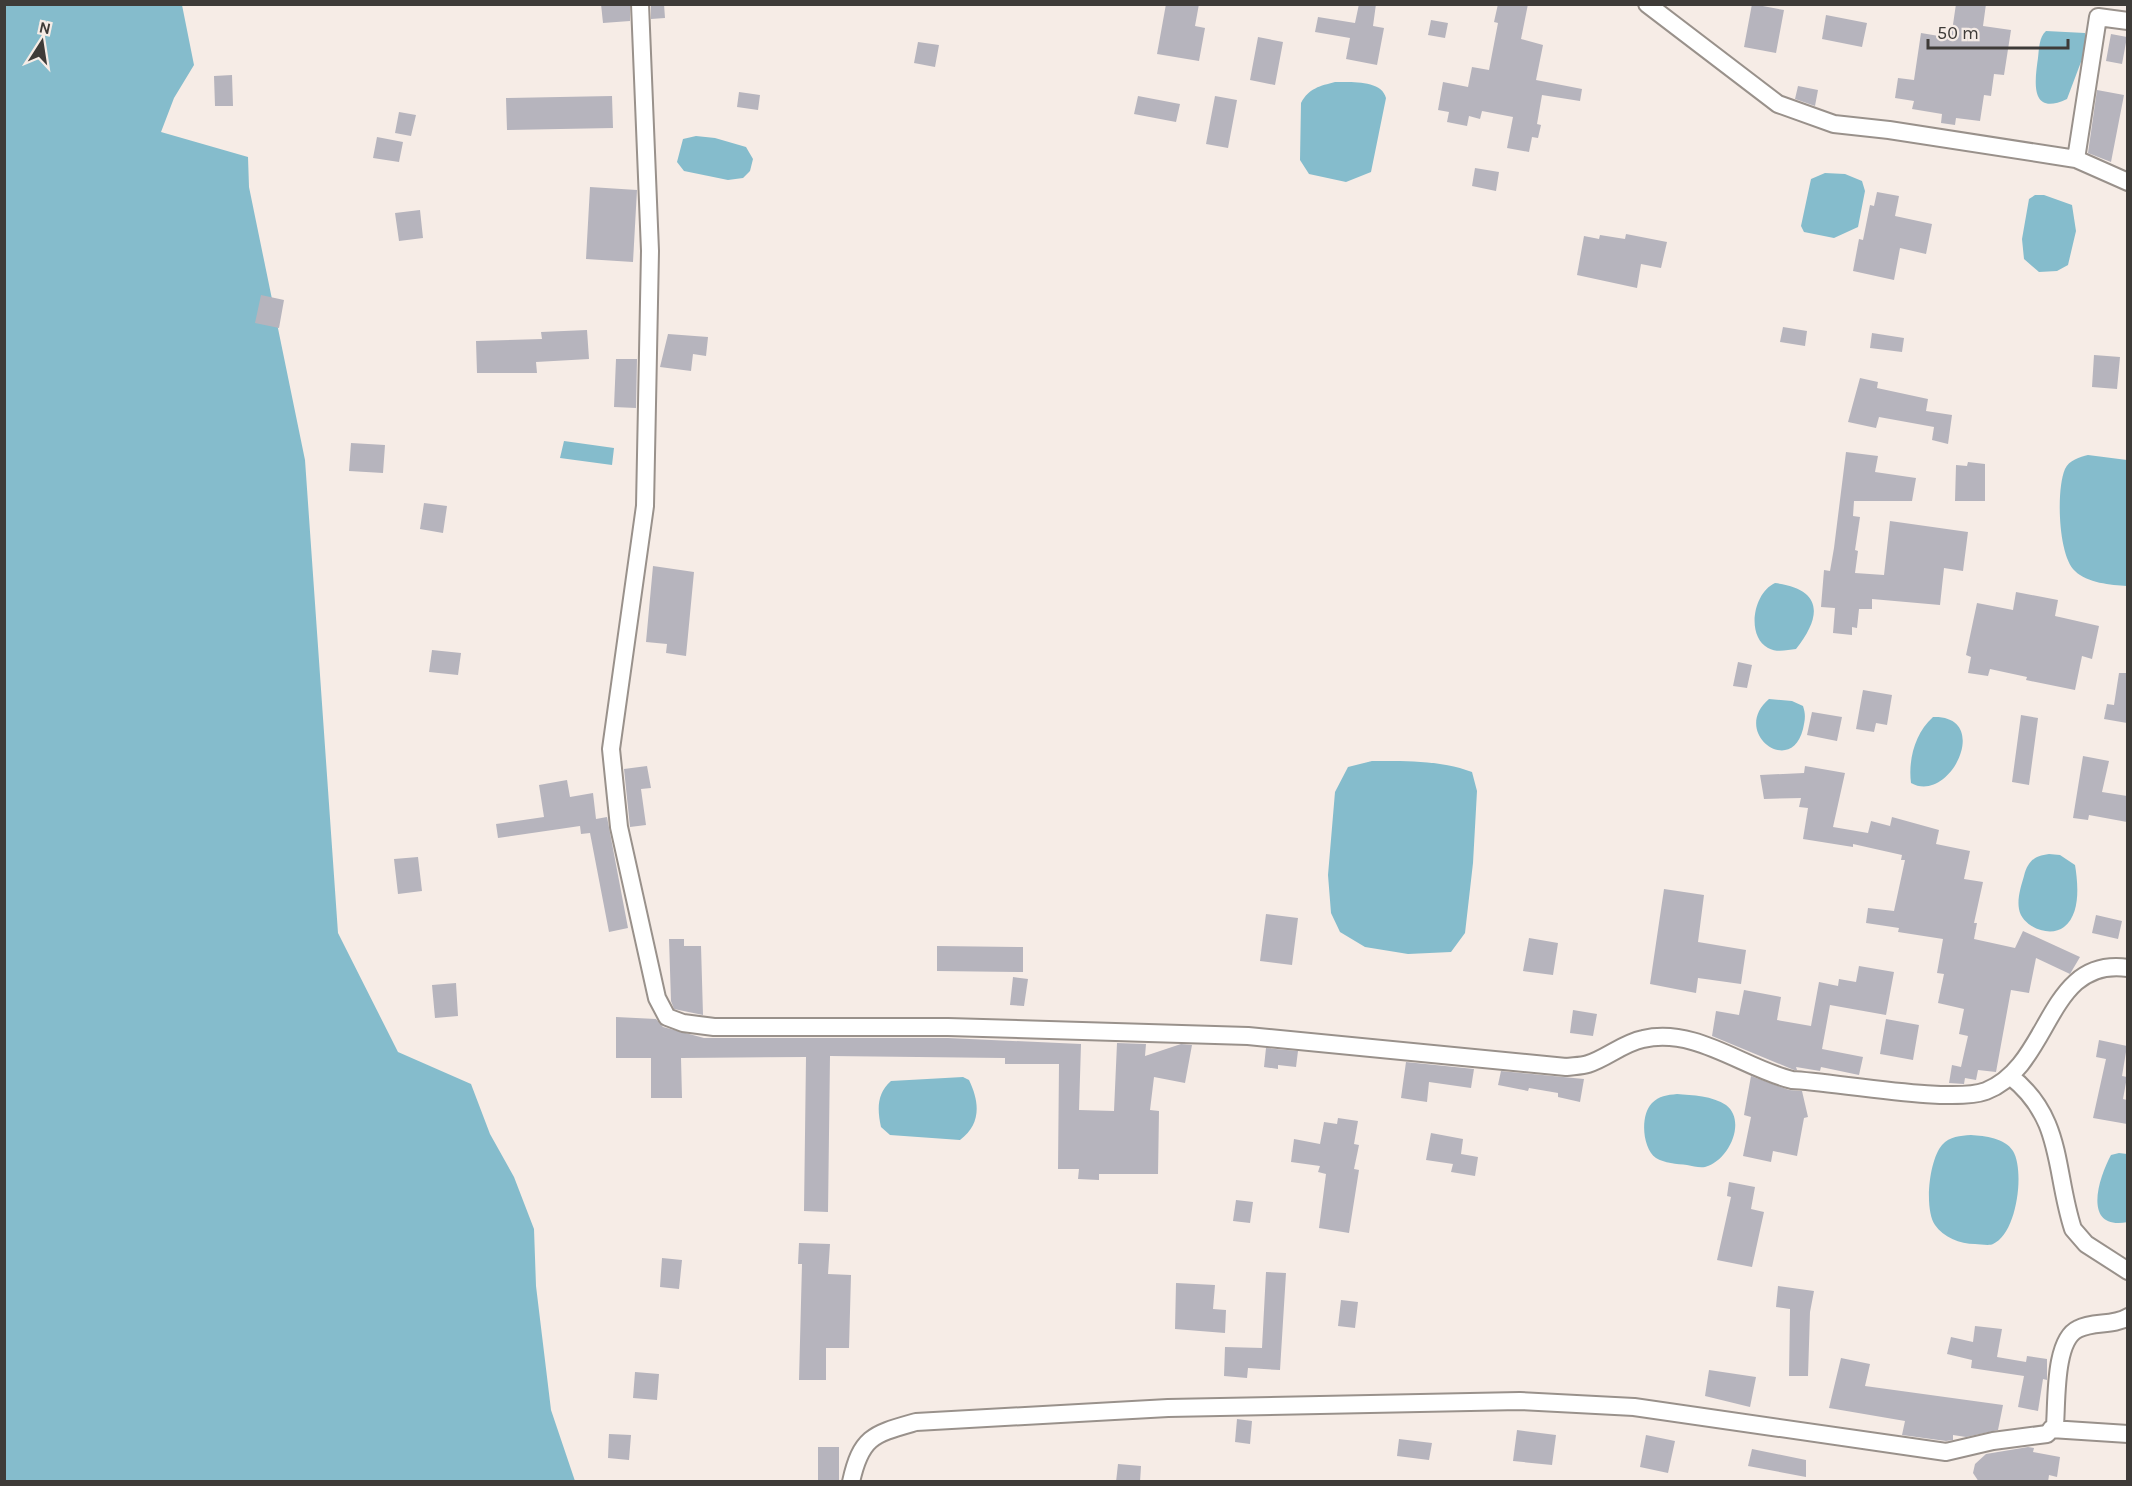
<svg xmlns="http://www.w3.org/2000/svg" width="2132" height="1486" font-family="Karla,sans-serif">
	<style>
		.water { fill: #85bccc }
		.building { fill: #b6b4bd }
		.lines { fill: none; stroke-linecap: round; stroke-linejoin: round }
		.street-casing { stroke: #99918b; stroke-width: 20 }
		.street { stroke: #fff; stroke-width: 16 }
	</style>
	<rect width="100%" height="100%" fill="#f6ece6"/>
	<path class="water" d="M 5,5 L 182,5 L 194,65 L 174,98 L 161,132 L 248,157 L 249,187 L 305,460 L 338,933 L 398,1052 L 471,1084 L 490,1134 L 514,1177 L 534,1229 L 536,1286 L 551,1410 L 575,1481 L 5,1482 Z
		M 2046,31 L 2085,33 L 2087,46 L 2067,99 C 2029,117 2035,80 2038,58 C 2039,49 2039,37 2046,31 Z
		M 1335,82 C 1351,82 1382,80 1386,98 L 1371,172 L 1346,182 L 1309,174 L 1300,160 L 1301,103 C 1309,88 1320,86 1335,82 Z
		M 696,136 L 715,138 L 746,147 L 753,159 L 750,171 L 743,178 L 728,180 L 684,171 L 677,162 L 683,139 Z
		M 1825,173 L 1845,174 L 1862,181 L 1865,191 L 1858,227 L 1834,238 L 1804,232 L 1801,226 L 1811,179 Z
		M 2035,195 L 2044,195 L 2072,205 L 2076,231 L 2068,265 L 2057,271 L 2039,272 L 2024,259 L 2022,239 L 2029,199 Z
		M 564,441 L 614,448 L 612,465 L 560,458 Z
		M 2088,455 L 2127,460 L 2127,586 C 2111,585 2087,583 2075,571 C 2058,556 2056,489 2065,469 C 2069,460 2080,457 2088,455 Z
		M 1775,583 C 1822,589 1823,615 1796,649 C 1787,650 1777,653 1768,648 C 1746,636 1753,593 1775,583 Z
		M 1769,699 L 1792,701 L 1803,706 C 1806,715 1805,720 1803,729 C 1791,778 1730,732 1769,699 Z
		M 1933,717 C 1993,715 1950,805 1911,783 C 1908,760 1915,733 1933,717 Z
		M 1372,761 C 1406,761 1440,760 1472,772 L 1477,791 L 1473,863 L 1465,933 L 1451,952 L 1408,954 L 1365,947 L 1340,932 L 1331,913 L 1328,875 L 1335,792 L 1348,767 Z
		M 2049,854 L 2060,855 L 2075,865 C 2078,883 2081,914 2064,927 C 2050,938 2022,927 2019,909 C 2017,899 2021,886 2024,876 C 2028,861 2034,856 2049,854 Z
		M 963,1077 L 969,1080 C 980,1103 981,1124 960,1140 L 890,1135 L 881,1127 C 877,1109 877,1093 891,1081 Z
		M 1677,1094 C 1692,1095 1713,1096 1726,1105 C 1747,1121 1729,1161 1705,1167 C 1699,1168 1693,1166 1687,1165 C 1677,1164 1664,1163 1656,1158 C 1642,1148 1640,1115 1652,1103 C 1659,1096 1667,1095 1677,1094 Z
		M 1971,1135 C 1985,1136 2005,1138 2013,1151 C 2025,1171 2017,1234 1993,1244 C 1989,1246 1980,1244 1975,1244 C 1960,1244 1943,1237 1935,1225 C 1924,1209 1929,1160 1942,1145 C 1950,1136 1960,1136 1971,1135 Z
		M 2119,1153 L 2127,1154 L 2128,1222 C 2081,1231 2099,1177 2111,1155 Z"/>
	<path class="building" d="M 601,4 L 630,4 L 630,21 L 603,23 Z
		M 651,4 L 664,4 L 665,18 L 651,19 Z
		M 1166,4 L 1199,4 L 1195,26 L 1205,28 L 1199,61 L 1157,54 Z
		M 1359,4 L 1376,4 L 1373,26 L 1384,28 L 1377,65 L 1346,59 L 1350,38 L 1315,32 L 1318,17 L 1355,23 Z
		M 1498,4 L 1528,4 L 1521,39 L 1543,45 L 1536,80 L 1582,89 L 1580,101 L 1542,95 L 1537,124 L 1541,125 L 1538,138 L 1532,137 L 1529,152 L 1507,148 L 1513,117 L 1482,111 L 1480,119 L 1469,116 L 1467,126 L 1447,122 L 1449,112 L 1438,110 L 1443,82 L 1468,87 L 1472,67 L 1489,70 L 1498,23 L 1494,22 Z
		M 1752,4 L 1784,10 L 1776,53 L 1744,47 Z
		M 1956,4 L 1986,4 L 1983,26 L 2011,30 L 2004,75 L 1994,74 L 1991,96 L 1984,95 L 1980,121 L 1956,118 L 1955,125 L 1941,123 L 1942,114 L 1912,109 L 1914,101 L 1895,98 L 1898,78 L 1914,80 L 1921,33 L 1951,38 Z
		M 1826,15 L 1867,23 L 1862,47 L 1822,39 Z
		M 1431,20 L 1448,23 L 1445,38 L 1428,35 Z
		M 2111,34 L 2127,37 L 2122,64 L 2106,61 Z
		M 1258,37 L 1283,42 L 1275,85 L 1250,80 Z
		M 918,42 L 939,45 L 935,67 L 914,63 Z
		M 232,75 L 233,106 L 215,106 L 214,76 Z
		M 1798,86 L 1818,90 L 1815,106 L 1795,99 Z
		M 2097,90 L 2124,95 L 2111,162 L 2088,153 Z
		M 739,92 L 760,95 L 758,110 L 737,107 Z
		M 612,96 L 613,128 L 507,130 L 506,98 Z
		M 1138,96 L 1180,104 L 1176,122 L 1134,114 Z
		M 1215,96 L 1237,100 L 1228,148 L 1206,144 Z
		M 399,112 L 416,115 L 411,136 L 395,133 Z
		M 377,137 L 403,142 L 399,162 L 373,158 Z
		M 1475,168 L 1499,172 L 1496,191 L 1472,186 Z
		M 590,187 L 637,190 L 633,262 L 586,259 Z
		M 1877,192 L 1899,196 L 1895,216 L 1932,224 L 1926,254 L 1900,248 L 1894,280 L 1853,271 L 1859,239 L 1863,240 L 1870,205 L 1874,206 Z
		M 420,210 L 423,238 L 399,241 L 395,213 Z
		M 1626,234 L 1667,242 L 1661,268 L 1641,264 L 1637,288 L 1577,275 L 1584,236 L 1599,239 L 1600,235 L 1625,239 Z
		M 261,295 L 284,300 L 279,328 L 255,323 Z
		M 1783,327 L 1807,331 L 1805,346 L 1780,342 Z
		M 587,330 L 589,359 L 536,362 L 537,373 L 477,373 L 476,341 L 542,339 L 541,332 Z
		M 1872,333 L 1904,338 L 1902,352 L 1870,348 Z
		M 668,334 L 708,337 L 706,356 L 693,354 L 691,371 L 660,367 Z
		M 2094,355 L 2120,357 L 2117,389 L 2092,387 Z
		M 616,359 L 637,359 L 636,408 L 614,407 Z
		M 1860,378 L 1878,382 L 1877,388 L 1928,399 L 1926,411 L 1952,415 L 1948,444 L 1932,440 L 1934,427 L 1879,417 L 1876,428 L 1848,422 Z
		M 351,443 L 385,445 L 383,473 L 349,471 Z
		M 1846,452 L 1878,456 L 1875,472 L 1916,478 L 1912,501 L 1854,501 L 1853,516 L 1860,517 L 1855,550 L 1858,551 L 1855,573 L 1884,575 L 1890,521 L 1968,532 L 1963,571 L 1944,568 L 1940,605 L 1872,599 L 1872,609 L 1859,609 L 1857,628 L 1852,627 L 1852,635 L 1833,633 L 1835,608 L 1821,607 L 1824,570 L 1830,571 L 1834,548 Z
		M 1968,462 L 1985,464 L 1985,501 L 1955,501 L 1956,465 L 1967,466 Z
		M 424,503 L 447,506 L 443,533 L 420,529 Z
		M 653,566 L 694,572 L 686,656 L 666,653 L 667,644 L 646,642 Z
		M 2016,592 L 2058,600 L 2055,616 L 2099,626 L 2092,659 L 2082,656 L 2075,690 L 2026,680 L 2027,677 L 1990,669 L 1988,676 L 1968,673 L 1971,657 L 1966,655 L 1977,603 L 2013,610 Z
		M 432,650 L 461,653 L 458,675 L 429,672 Z
		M 1738,662 L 1752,665 L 1747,688 L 1733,686 Z
		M 2119,673 L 2127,673 L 2127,723 L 2104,719 L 2107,704 L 2114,705 Z
		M 1863,690 L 1892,695 L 1887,725 L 1876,723 L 1874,732 L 1856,729 Z
		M 1812,712 L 1842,717 L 1837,741 L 1807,735 Z
		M 2021,715 L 2038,718 L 2029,785 L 2012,782 Z
		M 2083,756 L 2109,761 L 2102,792 L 2127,796 L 2127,822 L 2089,815 L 2088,820 L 2073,818 Z
		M 647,766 L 651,788 L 641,789 L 646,825 L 630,827 L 624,769 Z
		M 1805,766 L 1845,773 L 1833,827 L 1868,833 L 1871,821 L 1890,826 L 1892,817 L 1939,830 L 1936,844 L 1970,851 L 1964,879 L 1983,882 L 1974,923 L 1977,923 L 1974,939 L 2015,948 L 2023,931 L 2080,957 L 2070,974 L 2036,958 L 2029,993 L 2011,990 L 1996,1072 L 1978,1070 L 1976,1080 L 1965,1078 L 1964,1084 L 1949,1083 L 1952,1065 L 1961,1067 L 1968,1036 L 1959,1034 L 1964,1009 L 1938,1003 L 1944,974 L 1937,973 L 1943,939 L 1898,932 L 1899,928 L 1866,923 L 1868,908 L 1894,911 L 1905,860 L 1901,860 L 1902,855 L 1853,844 L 1853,847 L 1803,839 L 1808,808 L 1799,807 L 1801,798 L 1764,799 L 1760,775 L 1804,773 Z
		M 567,780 L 570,797 L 593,793 L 596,819 L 607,817 L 628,928 L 609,932 L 590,833 L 581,834 L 580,826 L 498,838 L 496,824 L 544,817 L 539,785 Z
		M 418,857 L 422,891 L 398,894 L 394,859 Z
		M 1664,889 L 1704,895 L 1698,942 L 1746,950 L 1741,984 L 1698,978 L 1696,993 L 1650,984 Z
		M 1266,914 L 1298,918 L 1292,965 L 1260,961 Z
		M 2096,915 L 2122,921 L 2118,939 L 2092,933 Z
		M 1529,938 L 1558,943 L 1553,975 L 1523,971 Z
		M 669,939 L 684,939 L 684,946 L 701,946 L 703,1015 L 674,1009 L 671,1001 Z
		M 937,946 L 1023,947 L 1023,972 L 937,971 Z
		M 1859,966 L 1894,972 L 1886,1015 L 1830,1005 L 1822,1049 L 1863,1057 L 1859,1075 L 1821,1067 L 1820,1071 L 1796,1067 L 1797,1070 L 1794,1070 L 1712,1036 L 1716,1011 L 1739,1015 L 1744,990 L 1781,997 L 1777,1020 L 1811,1026 L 1819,982 L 1838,986 L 1839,979 L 1856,982 Z
		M 1013,977 L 1028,979 L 1024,1006 L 1010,1005 Z
		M 456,983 L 458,1016 L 435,1018 L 432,985 Z
		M 1573,1010 L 1597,1014 L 1593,1036 L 1570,1033 Z
		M 616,1017 L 656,1019 L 663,1027 L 704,1038 L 948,1038 L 1081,1044 L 1079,1110 L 1114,1111 L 1117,1043 L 1146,1044 L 1145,1056 L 1181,1044 L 1192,1045 L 1185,1083 L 1154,1077 L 1150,1110 L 1159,1111 L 1158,1174 L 1099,1174 L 1099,1180 L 1078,1179 L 1079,1169 L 1058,1169 L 1059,1064 L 1005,1064 L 1005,1058 L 830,1056 L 828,1212 L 804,1211 L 806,1057 L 681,1058 L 682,1098 L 651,1098 L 651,1058 L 616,1058 Z
		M 1886,1019 L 1919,1025 L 1913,1060 L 1880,1054 Z
		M 2099,1040 L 2127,1046 L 2122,1076 L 2127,1077 L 2123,1099 L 2127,1100 L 2127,1124 L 2093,1118 L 2106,1059 L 2096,1057 Z
		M 1266,1048 L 1298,1051 L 1296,1067 L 1278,1065 L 1278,1069 L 1264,1067 Z
		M 1406,1062 L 1474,1069 L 1471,1088 L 1429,1082 L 1427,1102 L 1401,1098 Z
		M 1501,1071 L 1584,1079 L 1580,1102 L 1558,1097 L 1558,1093 L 1529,1088 L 1528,1091 L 1498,1085 Z
		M 1751,1076 L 1789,1090 L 1802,1091 L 1808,1117 L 1804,1118 L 1797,1156 L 1773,1151 L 1771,1162 L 1743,1156 L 1751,1117 L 1744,1115 Z
		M 1338,1118 L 1358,1121 L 1354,1144 L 1359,1145 L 1354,1169 L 1359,1170 L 1349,1233 L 1319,1228 L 1326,1174 L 1318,1172 L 1320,1166 L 1291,1162 L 1294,1139 L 1320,1144 L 1324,1122 L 1337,1124 Z
		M 1431,1133 L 1463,1139 L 1461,1154 L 1478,1157 L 1475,1176 L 1451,1172 L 1453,1164 L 1426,1160 Z
		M 1729,1182 L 1755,1187 L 1751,1209 L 1764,1212 L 1752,1267 L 1717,1260 L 1731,1197 L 1727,1196 Z
		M 1236,1200 L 1253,1202 L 1250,1223 L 1233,1221 Z
		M 799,1243 L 830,1244 L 828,1274 L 851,1275 L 849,1348 L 826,1348 L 826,1380 L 799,1380 L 802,1264 L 798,1264 Z
		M 662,1258 L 682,1260 L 679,1289 L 660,1287 Z
		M 1266,1272 L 1286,1273 L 1280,1370 L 1248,1368 L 1247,1378 L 1224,1376 L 1225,1347 L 1262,1348 Z
		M 1176,1283 L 1215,1285 L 1213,1309 L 1226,1310 L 1225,1333 L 1175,1329 Z
		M 1778,1286 L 1814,1291 L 1810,1312 L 1808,1376 L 1789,1376 L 1790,1309 L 1776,1307 Z
		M 1341,1300 L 1358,1302 L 1355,1328 L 1338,1326 Z
		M 1975,1326 L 2002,1329 L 1997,1357 L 2026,1362 L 2027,1356 L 2047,1359 L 2047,1380 L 2043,1379 L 2038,1411 L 2018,1407 L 2024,1376 L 1971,1368 L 1972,1360 L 1947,1354 L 1951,1337 L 1973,1342 Z
		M 1841,1358 L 1870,1364 L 1865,1386 L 2003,1405 L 1998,1430 L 1966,1437 L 1953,1435 L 1953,1440 L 1946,1441 L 1902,1435 L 1905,1421 L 1829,1408 Z
		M 1709,1370 L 1756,1377 L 1750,1407 L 1705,1396 Z
		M 635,1372 L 659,1374 L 657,1400 L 633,1398 Z
		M 1237,1419 L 1252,1421 L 1250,1444 L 1235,1442 Z
		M 1517,1430 L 1556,1435 L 1552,1465 L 1513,1461 Z
		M 609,1434 L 631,1435 L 629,1460 L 608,1458 Z
		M 1646,1435 L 1675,1441 L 1668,1473 L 1640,1467 Z
		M 1399,1439 L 1432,1443 L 1429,1460 L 1397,1456 Z
		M 818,1447 L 839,1447 L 839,1482 L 818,1482 Z
		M 2028,1447 L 2034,1448 L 2033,1452 L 2060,1457 L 2057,1477 L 2049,1475 L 2048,1482 L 1979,1482 L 1973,1473 L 1975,1464 L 1986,1454 Z
		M 1752,1449 L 1806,1460 L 1806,1477 L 1748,1466 Z
		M 1118,1464 L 1141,1466 L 1140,1482 L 1116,1482 Z"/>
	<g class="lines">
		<defs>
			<path id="street" d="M 640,4 L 650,251 L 645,506 L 611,749 L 619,827 L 657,998 L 667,1017 L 683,1023 L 714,1027 L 948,1027 L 1248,1036 L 1566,1067 C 1573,1066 1582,1066 1588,1064 C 1607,1058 1623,1043 1643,1039 C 1696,1027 1743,1068 1792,1080 C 1835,1082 1952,1104 1986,1091 C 2052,1065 2046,956 2128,968
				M 1647,4 L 1778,104 L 1834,124 L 1889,130 L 2076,159 L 2128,182
				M 2076,159 L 2098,17 L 2128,21
				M 2010,1076 C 2064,1118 2054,1171 2073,1229 L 2086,1244 L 2128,1271
				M 2051,1429 L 2128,1434
				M 851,1482 C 861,1436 874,1434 916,1422 L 1168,1408 L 1520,1401 L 1634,1407 L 1946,1452 L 1993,1441 L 2047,1434 L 2055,1425 C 2057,1401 2054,1340 2078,1329 C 2093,1321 2113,1326 2128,1317"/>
		</defs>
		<use href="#street" class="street-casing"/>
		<use href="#street" class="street"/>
	</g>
	<rect width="2132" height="1486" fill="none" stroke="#3e3b38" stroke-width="12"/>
	<g transform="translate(42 42) rotate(12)" stroke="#f6ece6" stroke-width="4.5" paint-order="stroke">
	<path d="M0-4.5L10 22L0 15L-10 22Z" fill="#3e3b38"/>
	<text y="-9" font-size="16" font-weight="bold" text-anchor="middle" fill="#3e3b38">N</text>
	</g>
	<path d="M1928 39v9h140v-9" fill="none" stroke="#3e3b38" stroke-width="3"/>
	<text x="1937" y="39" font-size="18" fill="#3e3b38" stroke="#f6ece6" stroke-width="4.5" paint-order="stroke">50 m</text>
</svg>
